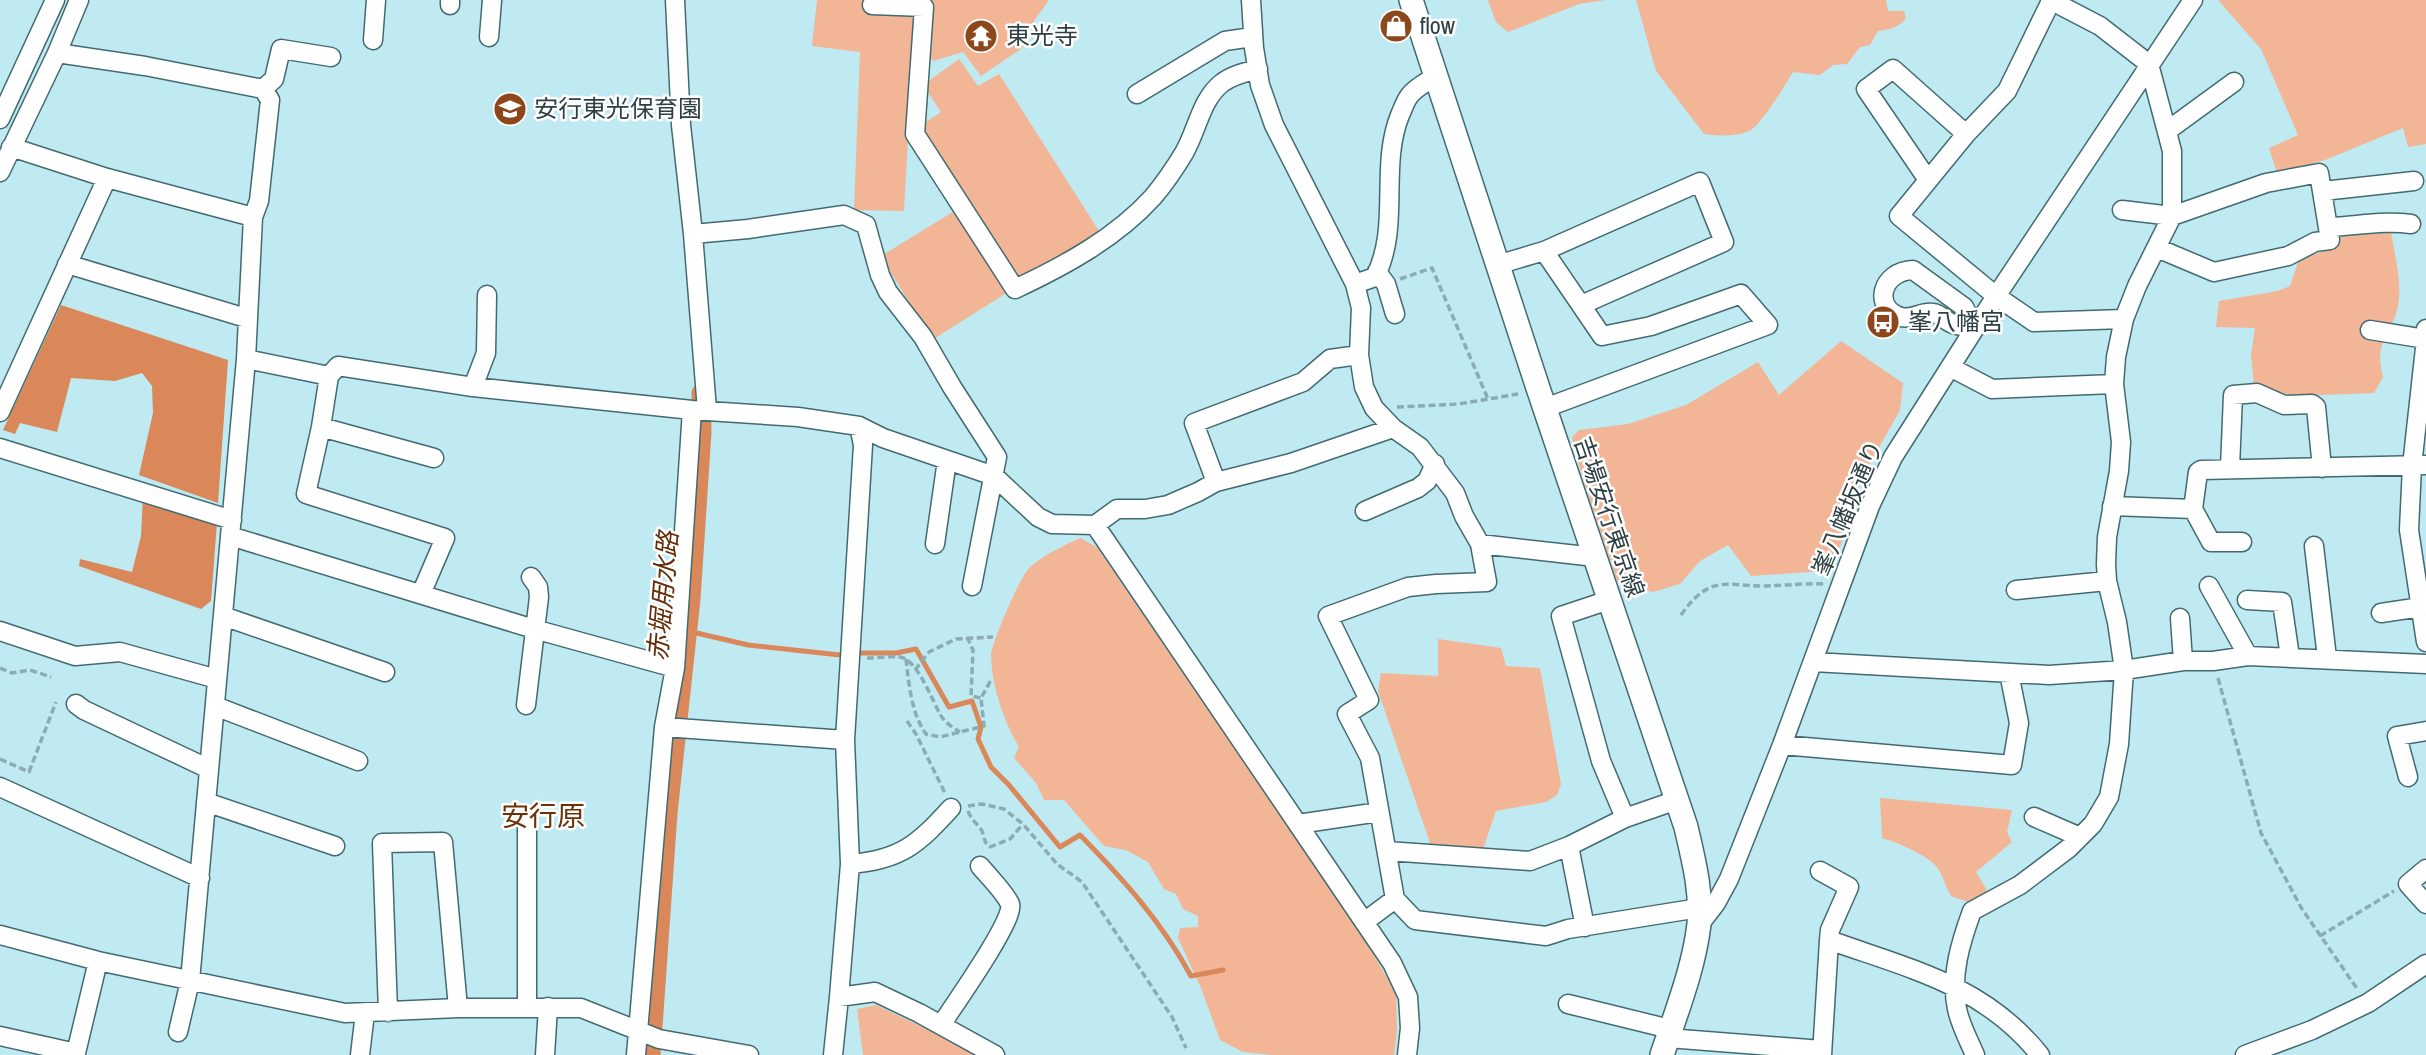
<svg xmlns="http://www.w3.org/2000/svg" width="2426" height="1055" font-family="'Archivo Narrow','Noto Sans JP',sans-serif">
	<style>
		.green { fill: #f2b595 }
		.water { fill: #da8759 }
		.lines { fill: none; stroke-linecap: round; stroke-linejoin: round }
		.stream { stroke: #da8759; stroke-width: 5 }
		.canal { stroke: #da8759; stroke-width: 19 }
		.minor-casing { stroke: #426b71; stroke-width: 21 }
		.major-casing { stroke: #426b71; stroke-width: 26 }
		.path { stroke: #8aacb2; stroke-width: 3.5; stroke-dasharray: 7 3.5; stroke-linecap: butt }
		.minor { stroke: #fff; stroke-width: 18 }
		.major { stroke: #fff; stroke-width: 23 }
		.labels { text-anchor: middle; stroke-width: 5; stroke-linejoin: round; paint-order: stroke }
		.poi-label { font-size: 24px; fill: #2e4043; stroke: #fff; text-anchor: start }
		.street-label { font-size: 24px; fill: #2e4043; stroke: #fff }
		.water-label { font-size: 26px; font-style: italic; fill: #642e0b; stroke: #fff }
		.quarter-label { font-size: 28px; fill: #6e3106; stroke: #fff }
	</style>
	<rect width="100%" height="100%" fill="#bfeaf1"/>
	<path class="green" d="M 817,0 L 868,0 L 915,12 L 904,211 L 854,210 L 860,52 L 812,46 Z
		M 901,0 L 1049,0 L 1031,25 L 1028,39 L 1021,49 L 981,76 L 963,52 L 933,61 L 924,50 L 924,17 Z
		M 1488,0 L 1605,0 L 1579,4 L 1508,32 L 1496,22 Z
		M 1636,0 L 1886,0 L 1888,11 L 1904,11 L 1906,18 C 1900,27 1888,30 1878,31 L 1870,45 L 1860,47 L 1847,64 L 1833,65 L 1820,75 L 1793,72 C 1785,85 1761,126 1749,131 C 1734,137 1719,136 1704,134 L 1656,71 Z
		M 2218,0 L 2426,0 L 2426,144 L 2408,147 L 2403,128 L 2325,160 L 2277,173 L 2269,148 L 2298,135 L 2261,49 Z
		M 959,59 L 978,86 L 999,74 L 1099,231 L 1056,264 L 1018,281 L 921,134 L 921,125 L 941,112 L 923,85 Z
		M 956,210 L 1008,292 L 932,340 L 881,256 Z
		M 2390,226 C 2393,247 2401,277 2399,298 C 2396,334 2372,337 2383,377 L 2374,393 L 2296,396 L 2254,386 L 2251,355 L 2255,328 L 2216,327 L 2219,301 L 2278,291 L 2290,286 L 2299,259 L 2335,248 L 2336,239 L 2376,227 Z
		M 1841,341 L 1903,383 L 1900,410 L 1862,478 L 1840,547 L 1823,571 L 1751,576 L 1728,545 L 1700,561 L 1680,584 L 1653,592 L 1618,583 L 1583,480 L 1572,437 L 1579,430 L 1628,424 L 1686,405 L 1758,362 L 1779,395 Z
		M 1080,538 L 1097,547 L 1364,938 L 1396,994 L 1397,1031 L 1394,1055 L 1272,1055 L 1243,1052 L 1220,1040 L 1201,988 L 1178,938 L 1180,928 L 1198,927 L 1198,916 L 1183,909 L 1176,894 L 1164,889 L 1148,862 L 1126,850 L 1104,846 L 1064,800 L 1044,800 L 1036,783 L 1014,758 L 1019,747 C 1003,720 992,687 991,656 C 991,644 1018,583 1026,572 C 1036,558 1065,545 1080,538 Z
		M 1438,639 L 1501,648 L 1506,666 L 1540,668 L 1561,784 L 1557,795 L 1546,802 L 1496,811 L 1483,849 L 1431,846 L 1378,691 L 1381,673 L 1438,676 Z
		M 1880,798 L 2012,810 L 2007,832 L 2012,842 L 1976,872 L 1989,894 L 1971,903 L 1951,896 C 1946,888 1944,879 1939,870 C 1932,857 1897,842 1882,838 Z
		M 876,1005 L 952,1041 L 976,1055 L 863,1055 L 857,1009 Z"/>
	<path class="water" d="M 61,305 L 228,360 L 218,503 L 139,475 L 153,413 L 152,386 L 142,373 L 115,381 L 71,378 L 57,432 L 20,423 L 15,434 L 3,430 Z
		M 143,496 L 217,522 L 211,601 L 201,609 L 79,566 L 80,559 L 132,572 L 141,536 Z"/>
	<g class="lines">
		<path class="stream" d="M 688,631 L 748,645 L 840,655
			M 859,653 L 896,653 L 916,649 L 949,707 L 972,701 L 981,727 L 978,739 L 991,767 L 1009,785 L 1060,847 L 1080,835 C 1123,879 1161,921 1191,976 L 1223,970"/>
		<path class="canal" d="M 651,1055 L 668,813 L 691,599 L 702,432 L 701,393"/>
		<defs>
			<path id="minor" d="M 675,0 L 681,125 L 693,234 L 707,410
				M 1251,0 L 1254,48 L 1260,85 L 1274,125 L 1355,284 L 1361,308 L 1359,355 L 1364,387 L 1374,408 L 1393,428 L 1420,447 L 1455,493 L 1464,516 L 1480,544 L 1487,582 L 1436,584 L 1408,587 L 1328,616 L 1369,700 L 1347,714 L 1370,758 L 1395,899
				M 2051,1 L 2007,91 L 1966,134 L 1899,216 L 1996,296 L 2034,322 L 2124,319
				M 450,5 L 450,0
				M 872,5 L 924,7 L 915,134 L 1015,289 C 1064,266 1116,238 1153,197 C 1164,184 1175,168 1184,153 C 1197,131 1201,99 1222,83 C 1232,75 1246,72 1258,69
				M 489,37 L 492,0
				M 373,40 L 376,0
				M 57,53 L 145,66 L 263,89 L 270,100 L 259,201 L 253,217
				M 263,89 L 274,79 L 281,49 L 331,57
				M 1137,94 L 1225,41 L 1252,37
				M 0,119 L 55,0
				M 2167,131 L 2234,82
				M 11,147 L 107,178 L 253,217 L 246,359 L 190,981 L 178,1032
				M 0,172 L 57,53 L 79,0
				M 1928,180 L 1866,89 L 1893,69 L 1966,134
				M 2323,191 L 2414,181
				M 2122,210 L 2172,216 L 2266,183 L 2319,173 L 2330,240 L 2315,242 L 2288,256 L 2214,272 L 2157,248
				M 2329,227 C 2357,226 2384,220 2411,224
				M 693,234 L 748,229 L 844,215 L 866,225 L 880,275 L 888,292 L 923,337 L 952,387 L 997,457 L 972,586
				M 1544,251 L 1700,182 L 1724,242 L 1581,305
				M 67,264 L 246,318
				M 1497,265 L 1544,251 L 1602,336 L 1651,326 L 1741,294 L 1768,325 L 1545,408
				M 1913,270 L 1964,307 L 1975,328 C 1968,327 1959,326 1953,324 C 1945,321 1941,314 1933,313 C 1921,311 1913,320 1901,317 C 1872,308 1881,271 1913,270 Z
				M 1377,272 L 1386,284 L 1395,314
				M 1355,284 L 1375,277 C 1401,227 1379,167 1400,115 C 1403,109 1405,101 1410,95 C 1416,87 1427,82 1436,76
				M 2370,330 L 2426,339 L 2426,329
				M 2426,339 L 2412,466 L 2409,530 L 2426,642
				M 246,359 L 329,376 L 321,427 L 306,494 L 445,538 L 421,594
				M 1950,367 L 1992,389 L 2114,384
				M 329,376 L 338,366 L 473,387 L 692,410 L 798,417 L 859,426 L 883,438 L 994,476 L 1038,517 L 1052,524 L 1095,525 L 1392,963 L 1408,997 L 1410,1028 L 1407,1055
				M 473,387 L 486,353 L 487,295
				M 0,412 L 107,178
				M 859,426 L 863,445 L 845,740 L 850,864 L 839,997 L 875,992 L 919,1013 L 995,1055
				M 321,427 L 434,458
				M 0,448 L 232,520
				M 2230,468 L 2233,395 L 2257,393 L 2284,405 L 2312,404 L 2316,407 L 2322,468
				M 1216,482 L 1194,423 L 1303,382 L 1330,359 L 1359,355
				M 2112,506 L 2193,509 L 2198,472 L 2201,470 L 2426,465
				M 2193,509 L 2211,542 L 2242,542
				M 1365,511 L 1418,488 L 1427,481 L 1435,464
				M 1095,525 L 1117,509 L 1145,509 L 1168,505 L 1198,492 L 1216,482 L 1291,463 L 1393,428
				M 230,536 L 534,629 L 675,668
				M 935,544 L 947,460
				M 1480,544 L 1595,557
				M 2314,546 L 2327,658
				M 2209,586 L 2248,656
				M 2016,590 L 2107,581
				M 1609,600 L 1561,616 L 1601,761 L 1625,818
				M 2247,600 L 2282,602 L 2290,657
				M 2381,613 L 2421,607
				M 223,616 L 385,672
				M 2180,618 L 2183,661
				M 0,631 L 75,656 L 120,652 L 217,679
				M 1813,662 L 2049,675 L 2124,670 L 2183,661 L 2213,661 L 2248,656 L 2426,664
				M 76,704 L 84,710 L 209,769
				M 526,705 L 539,597 L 538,587 L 531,577
				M 215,706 L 358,761
				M 664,727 L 845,740
				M 1782,745 L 2012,765 L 2019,723 L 2009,673
				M 2408,777 L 2397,736 L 2426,731
				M 0,787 L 200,878
				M 206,802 L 335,846
				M 2034,817 L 2080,837
				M 1298,824 L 1379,812
				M 1387,851 L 1530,861 L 1569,846
				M 850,864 C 901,860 918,844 951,808
				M 2426,869 L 2408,884 L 2426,904
				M 1820,871 L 1849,887 L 1830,930 L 1829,940
				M 1364,922 L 1395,899 L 1415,920 L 1546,936 L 1568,929 L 1699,908
				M 1699,925 L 1716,903 L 1729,879 L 1782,745 L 1870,506 L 1893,457 L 1975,328 L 2193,0
				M 1585,927 L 1569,846 L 1625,818 L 1677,800
				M 0,935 L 98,961 L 345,1013 L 458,1008 L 581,1008 L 659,1039 L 749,1055
				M 1568,1004 L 1670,1029
				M 527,1007 L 527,824
				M 388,1012 L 382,843 L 443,842 L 458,1008
				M 941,1025 C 952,1008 1016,918 1010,904 C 1004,891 989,877 980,866
				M 0,1036 L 76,1053 L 98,961
				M 1668,1038 L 1822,1050
				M 360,1055 L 365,1013
				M 545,1055 L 548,1007
				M 636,1055 L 664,727 L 675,668 L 692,410
				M 833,1055 L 839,997
				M 1822,1055 L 1829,940 C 1910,969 1984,985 2040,1055
				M 1975,1055 C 1969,1041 1960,1024 1957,1009 C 1950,976 1961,941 1972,911 L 2020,885 L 2069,848 L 2093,824 L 2109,797 L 2119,744 L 2124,670 L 2117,622 L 2107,581 L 2106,564 L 2107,537 L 2119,471 L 2121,442 L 2114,384 L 2116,357 L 2124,319 L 2137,286 L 2172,216 L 2172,151 L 2149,64 L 2100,26 L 2050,0
				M 2245,1055 L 2312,1030 L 2368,1003 L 2426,964"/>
			<path id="major" d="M 1411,0 L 1538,388 L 1686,827 C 1693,858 1702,891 1699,924 C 1694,968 1676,1013 1662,1055"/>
		</defs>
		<use href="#minor" class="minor-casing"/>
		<use href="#major" class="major-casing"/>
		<path class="path" d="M 1400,279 L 1432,268 L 1488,399
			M 1397,407 L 1459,404 L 1518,394
			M 1681,615 C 1689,604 1697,594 1709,588 C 1724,581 1742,586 1759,586 C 1781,586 1803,583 1825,584
			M 967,637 L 973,650 L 971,696 L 981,698
			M 867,658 C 877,658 890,656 900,657 C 917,659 932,700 940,714 C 944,722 952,727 960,732
			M 906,659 C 909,684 911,713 926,734 L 940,737 L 984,726 L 981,698 L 991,680
			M 0,668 L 12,673 L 30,670 L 51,677
			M 915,670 L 929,652 L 956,639 L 993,637
			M 2218,678 L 2261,833 L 2302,909 L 2358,990
			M 907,721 L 916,734 L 945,793
			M 0,759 L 29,772 L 56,702
			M 968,806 L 982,804 L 1004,809 L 1023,824 L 1057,864 L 1082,882 L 1172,1017 L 1186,1048
			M 968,811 C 971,820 978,824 982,831 C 985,839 983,841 990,847 L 1010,839 L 1023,824
			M 2320,936 L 2394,891"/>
		<use href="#minor" class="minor"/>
		<use href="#major" class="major"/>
	</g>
	<defs>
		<symbol id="shop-disc" viewBox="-11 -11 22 22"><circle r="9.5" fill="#8c471c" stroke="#fff"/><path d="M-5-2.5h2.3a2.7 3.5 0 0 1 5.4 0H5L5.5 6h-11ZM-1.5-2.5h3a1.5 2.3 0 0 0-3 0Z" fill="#fff"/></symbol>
		<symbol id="temple-disc" viewBox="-11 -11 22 22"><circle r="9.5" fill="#8c471c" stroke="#fff"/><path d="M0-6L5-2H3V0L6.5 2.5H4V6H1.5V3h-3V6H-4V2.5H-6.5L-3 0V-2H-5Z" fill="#fff"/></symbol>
		<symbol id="school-disc" viewBox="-11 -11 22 22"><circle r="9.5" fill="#8c471c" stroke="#fff"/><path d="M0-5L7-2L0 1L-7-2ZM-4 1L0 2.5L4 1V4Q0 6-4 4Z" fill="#fff"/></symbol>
		<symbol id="bus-disc" viewBox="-11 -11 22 22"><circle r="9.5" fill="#8c471c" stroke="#fff"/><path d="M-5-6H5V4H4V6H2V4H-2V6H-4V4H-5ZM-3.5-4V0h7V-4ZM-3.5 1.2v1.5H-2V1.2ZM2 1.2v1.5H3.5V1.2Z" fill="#fff"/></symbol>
	</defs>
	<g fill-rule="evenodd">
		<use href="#shop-disc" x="1377" y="7" width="38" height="38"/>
		<use href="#temple-disc" x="962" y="17" width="38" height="38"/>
		<use href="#school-disc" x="491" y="90" width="38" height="38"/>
		<use href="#bus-disc" x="1864" y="303" width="38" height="38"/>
	</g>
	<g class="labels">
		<g class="poi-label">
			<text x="1420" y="34">flow</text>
			<text x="1006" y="44">東光寺</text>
			<text x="534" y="117">安行東光保育園</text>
			<text x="1908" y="330">峯八幡宮</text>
		</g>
		<g class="street-label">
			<text transform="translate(1848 508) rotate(-67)" y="8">峯八幡坂通り</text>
			<text transform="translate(1609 517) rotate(71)" y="8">吉場安行東京線</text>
		</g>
		<g class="water-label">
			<text transform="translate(663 596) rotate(-85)" y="9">赤堀用水路</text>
		</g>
		<g class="quarter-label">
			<text x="543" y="826">安行原</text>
		</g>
	</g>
</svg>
